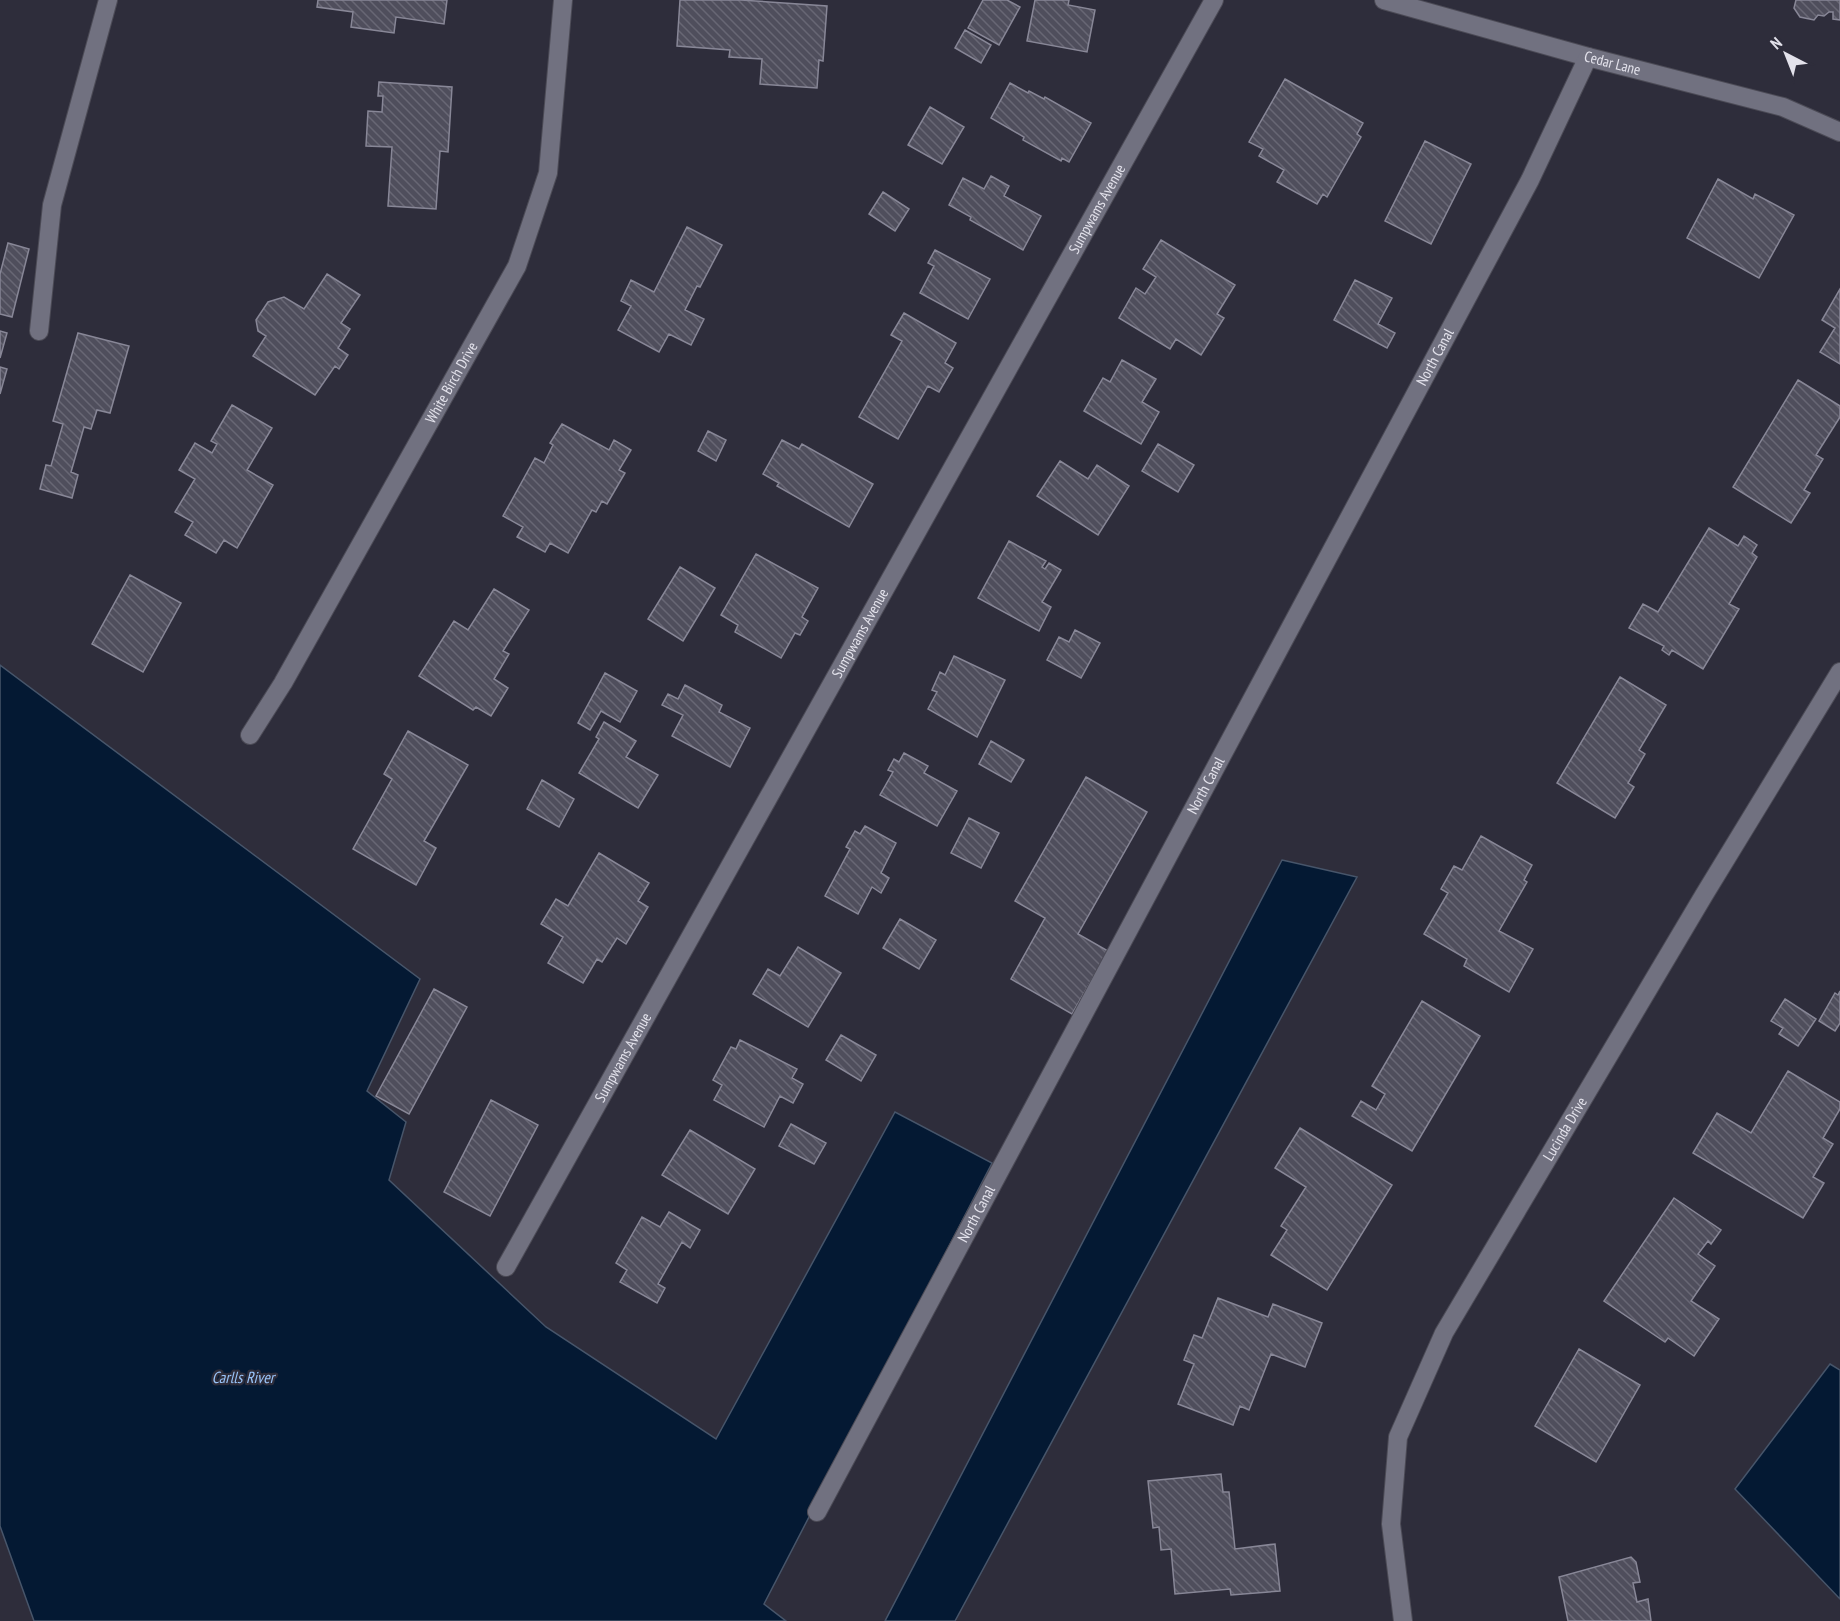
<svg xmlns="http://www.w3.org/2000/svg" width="1840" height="1621" font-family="'PT Sans Narrow',sans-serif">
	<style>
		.water { fill: #041933; stroke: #47556a; stroke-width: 1.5 }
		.building { fill: url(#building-back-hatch); stroke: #888797; stroke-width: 1.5 }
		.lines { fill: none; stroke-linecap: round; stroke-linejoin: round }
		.lane-casing { stroke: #4c4b56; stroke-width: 20 }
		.street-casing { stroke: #4c4b56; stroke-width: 20 }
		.lane { stroke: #717180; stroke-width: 18 }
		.street { stroke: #717180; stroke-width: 18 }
		.labels { text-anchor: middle; stroke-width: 4.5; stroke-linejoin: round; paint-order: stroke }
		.street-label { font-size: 15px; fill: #e3e2eb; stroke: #2e2d3b }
		.water-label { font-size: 16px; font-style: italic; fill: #99c3f8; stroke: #2e2d3b }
	</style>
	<defs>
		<pattern id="building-back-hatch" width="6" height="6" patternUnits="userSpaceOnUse" patternTransform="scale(1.5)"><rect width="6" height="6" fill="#4f4e5c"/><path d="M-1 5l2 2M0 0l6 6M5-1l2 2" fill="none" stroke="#686774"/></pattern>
	</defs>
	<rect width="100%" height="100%" fill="#2e2d3b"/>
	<path class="water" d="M 0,665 L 420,979 L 367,1091 L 406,1122 L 389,1180 L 546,1327 L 716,1439 L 895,1112 L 992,1163 L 764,1604 L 786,1621 L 34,1621 L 0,1526 Z
		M 1282,860 L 1357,877 L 955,1621 L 885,1621 Z
		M 1830,1364 L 1840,1370 L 1840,1599 L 1735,1489 Z"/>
	<path class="building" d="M 318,0 L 447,0 L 444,24 L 396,17 L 394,33 L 351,27 L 353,12 L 317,7 Z
		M 680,0 L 741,0 L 827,6 L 823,61 L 819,60 L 817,88 L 760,84 L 762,59 L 729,57 L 730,50 L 677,46 Z
		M 983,0 L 1007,0 L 1020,7 L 999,45 L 968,28 Z
		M 1035,0 L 1069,0 L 1068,5 L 1095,10 L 1087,52 L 1027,41 Z
		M 1796,0 L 1840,0 L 1840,20 L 1833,19 L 1833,12 L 1829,12 L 1824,16 L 1818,15 L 1814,20 L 1800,17 L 1794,8 Z
		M 965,30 L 991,45 L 981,63 L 955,48 Z
		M 1285,79 L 1363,123 L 1357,134 L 1361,137 L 1327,197 L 1323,194 L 1317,204 L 1277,182 L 1284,170 L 1259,156 L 1263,149 L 1249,142 Z
		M 379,82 L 452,87 L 448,152 L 440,151 L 436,209 L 388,206 L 392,147 L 366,146 L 368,111 L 382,112 L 383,96 L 378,96 Z
		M 1010,83 L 1028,93 L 1029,91 L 1044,99 L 1045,97 L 1091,123 L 1069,162 L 1062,158 L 1061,161 L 1023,140 L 1024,137 L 991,118 Z
		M 930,107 L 964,127 L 942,164 L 908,145 Z
		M 1425,141 L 1471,164 L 1431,244 L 1385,221 Z
		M 991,176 L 1009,186 L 1004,196 L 1041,216 L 1023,250 L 970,220 L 971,217 L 949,205 L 963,178 L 984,189 Z
		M 1718,179 L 1753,199 L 1755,194 L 1794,215 L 1759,278 L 1687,238 Z
		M 883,192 L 909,209 L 895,231 L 869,214 Z
		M 687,227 L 722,245 L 700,287 L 697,286 L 685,310 L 704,319 L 691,345 L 669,334 L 659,352 L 618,330 L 631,306 L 621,301 L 631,280 L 654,292 Z
		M 1161,240 L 1235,285 L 1217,314 L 1224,318 L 1201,355 L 1176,339 L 1170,349 L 1119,318 L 1136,288 L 1145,294 L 1156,277 L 1143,269 Z
		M 8,243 L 29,249 L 12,317 L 0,314 L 0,274 Z
		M 935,250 L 990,279 L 968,319 L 920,293 L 934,266 L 928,263 Z
		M 327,274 L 360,295 L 341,323 L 350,329 L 338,348 L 348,355 L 339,369 L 335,366 L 315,395 L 253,356 L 266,336 L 258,331 L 256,320 L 268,302 L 284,297 L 304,309 Z
		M 1355,280 L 1392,298 L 1378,324 L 1395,333 L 1387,348 L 1334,320 Z
		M 1840,289 L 1840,364 L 1820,352 L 1835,328 L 1822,320 Z
		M 904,313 L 956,343 L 945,363 L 953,368 L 939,392 L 928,386 L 898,439 L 859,417 L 902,341 L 891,335 Z
		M 0,331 L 7,333 L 0,358 Z
		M 78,333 L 129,346 L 110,413 L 97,410 L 91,429 L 84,427 L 71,472 L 78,475 L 72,498 L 40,489 L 46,465 L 51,466 L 63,424 L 53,421 Z
		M 1122,360 L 1156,379 L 1142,402 L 1159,412 L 1141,444 L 1084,411 L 1103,378 L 1110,382 Z
		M 0,367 L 7,369 L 0,394 Z
		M 1798,380 L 1840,406 L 1840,417 L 1816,455 L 1823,459 L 1804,490 L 1810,493 L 1791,523 L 1733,487 Z
		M 232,405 L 272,428 L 247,470 L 273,485 L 237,548 L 224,540 L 216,553 L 185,535 L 193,522 L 175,512 L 195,479 L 179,470 L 195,443 L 212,453 L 217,444 L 211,441 Z
		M 562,424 L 609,450 L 614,440 L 631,450 L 619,470 L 625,473 L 607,504 L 602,501 L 596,512 L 592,510 L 568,553 L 550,543 L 545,552 L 517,537 L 523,527 L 503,516 L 535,458 L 544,463 L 553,445 L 550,443 Z
		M 708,431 L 726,440 L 716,461 L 698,451 Z
		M 782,440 L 799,449 L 802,444 L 873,484 L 849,527 L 777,486 L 779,483 L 763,474 Z
		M 1158,444 L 1194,465 L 1178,492 L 1142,471 Z
		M 1060,461 L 1088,479 L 1097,465 L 1129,486 L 1098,535 L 1037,496 Z
		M 1709,528 L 1738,546 L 1744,536 L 1757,545 L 1752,553 L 1757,557 L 1729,604 L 1739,609 L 1703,669 L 1672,650 L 1669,655 L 1662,650 L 1664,646 L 1629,628 L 1643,604 L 1658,612 Z
		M 1009,541 L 1046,561 L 1042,567 L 1045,569 L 1049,563 L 1061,570 L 1042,602 L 1051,607 L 1039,631 L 978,598 Z
		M 756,554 L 818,588 L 802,617 L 808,621 L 800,635 L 795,633 L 781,658 L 735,632 L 738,625 L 721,615 Z
		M 680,567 L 715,588 L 683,641 L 648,619 Z
		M 130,575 L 181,603 L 143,672 L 92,644 Z
		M 494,589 L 529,610 L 503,651 L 509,654 L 494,679 L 508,688 L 491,716 L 476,707 L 473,710 L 419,676 L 454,621 L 468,630 Z
		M 1075,630 L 1100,643 L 1081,678 L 1047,660 L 1059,637 L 1069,642 Z
		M 954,656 L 1005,680 L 977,737 L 928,709 L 937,692 L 932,690 L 940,672 L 945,675 Z
		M 605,673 L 637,691 L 620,722 L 601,711 L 590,730 L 578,723 Z
		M 1620,677 L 1666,705 L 1639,750 L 1645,754 L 1628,783 L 1634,787 L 1615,818 L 1557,783 Z
		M 685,685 L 722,705 L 719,712 L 750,728 L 730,767 L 672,736 L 683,715 L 662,705 L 668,694 L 678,699 Z
		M 604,722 L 636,741 L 626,757 L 658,775 L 638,808 L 579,773 L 599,739 L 596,737 Z
		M 408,731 L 468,765 L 424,841 L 436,848 L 416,885 L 353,849 L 392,779 L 384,774 Z
		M 991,741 L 1024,760 L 1011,782 L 979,764 Z
		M 904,753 L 928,766 L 924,773 L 957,791 L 937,826 L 880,795 L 893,772 L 888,770 L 894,759 L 899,762 Z
		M 1086,777 L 1147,812 L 1078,934 L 1108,951 L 1072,1014 L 1011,979 L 1045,918 L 1015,901 Z
		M 542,780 L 574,799 L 559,827 L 527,809 Z
		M 969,818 L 999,833 L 981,868 L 951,853 Z
		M 865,826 L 896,843 L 881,873 L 889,878 L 881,893 L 872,887 L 858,914 L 825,896 L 850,849 L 846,847 L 855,831 L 860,834 Z
		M 1481,836 L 1532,865 L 1524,880 L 1527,882 L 1499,931 L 1533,949 L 1509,992 L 1464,966 L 1467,959 L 1424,934 L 1448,893 L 1441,889 L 1454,866 L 1462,870 Z
		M 599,853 L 649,883 L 638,901 L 648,907 L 626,944 L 617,938 L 602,962 L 597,959 L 583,983 L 548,963 L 563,937 L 541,924 L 556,899 L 568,906 Z
		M 900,919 L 936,940 L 919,969 L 883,948 Z
		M 798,947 L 841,973 L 808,1027 L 753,994 L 768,969 L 780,976 Z
		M 434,989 L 467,1007 L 409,1114 L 376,1096 Z
		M 1840,991 L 1840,1023 L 1835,1031 L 1819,1021 L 1835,993 L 1838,995 Z
		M 1785,999 L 1816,1019 L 1798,1046 L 1779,1034 L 1783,1028 L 1771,1021 Z
		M 1422,1001 L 1480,1036 L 1412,1151 L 1352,1116 L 1361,1101 L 1376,1110 L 1385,1094 L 1372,1086 Z
		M 841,1035 L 876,1055 L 861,1081 L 826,1060 Z
		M 740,1040 L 797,1069 L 792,1078 L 803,1084 L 793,1103 L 780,1096 L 764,1127 L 714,1100 L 722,1085 L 713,1080 L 731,1047 L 736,1049 Z
		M 1788,1071 L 1840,1102 L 1840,1109 L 1823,1138 L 1833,1144 L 1813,1177 L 1824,1183 L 1803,1218 L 1693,1153 L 1717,1113 L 1751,1133 Z
		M 491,1100 L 538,1125 L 490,1216 L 444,1192 Z
		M 791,1124 L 826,1143 L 814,1164 L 779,1146 Z
		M 1300,1128 L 1392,1185 L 1327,1290 L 1271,1255 L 1287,1230 L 1281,1226 L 1306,1187 L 1275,1168 Z
		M 690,1130 L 755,1169 L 728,1214 L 662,1175 Z
		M 1674,1198 L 1721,1230 L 1711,1244 L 1708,1241 L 1698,1254 L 1715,1266 L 1691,1301 L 1719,1319 L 1694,1356 L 1668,1338 L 1665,1342 L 1604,1301 Z
		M 669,1212 L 700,1230 L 690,1248 L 682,1242 L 658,1284 L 665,1288 L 657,1303 L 620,1282 L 627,1270 L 616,1263 L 642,1217 L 660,1227 Z
		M 1218,1298 L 1268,1317 L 1273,1304 L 1322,1323 L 1305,1367 L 1271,1354 L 1249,1410 L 1240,1406 L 1233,1425 L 1178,1404 L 1194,1364 L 1184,1360 L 1194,1335 L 1202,1338 Z
		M 1579,1349 L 1640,1385 L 1596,1462 L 1535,1426 Z
		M 1221,1474 L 1223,1492 L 1229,1492 L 1235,1549 L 1275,1544 L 1280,1591 L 1231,1595 L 1230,1589 L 1175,1594 L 1171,1549 L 1161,1550 L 1159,1527 L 1153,1528 L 1148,1481 Z
		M 1631,1557 L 1636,1562 L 1640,1582 L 1633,1583 L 1637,1602 L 1648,1599 L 1651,1621 L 1568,1621 L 1559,1577 Z"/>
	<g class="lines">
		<defs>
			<path id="lane" d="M 39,331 L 52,205 L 108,0"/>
			<g id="street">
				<path id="s1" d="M 1384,0 L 1588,57 L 1783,107 L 1840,132"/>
				<path id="s2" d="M 250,735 L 283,683 L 517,266 L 548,173 L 563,0"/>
				<path id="s3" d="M 506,1267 L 1214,0"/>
				<path id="s4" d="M 817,1512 L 1530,180 L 1588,57"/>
				<path id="s5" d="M 1403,1621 L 1391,1524 L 1398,1437 L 1444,1333 L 1704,895 L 1840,672"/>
			</g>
		</defs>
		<use href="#lane" class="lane-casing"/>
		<use href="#street" class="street-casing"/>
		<use href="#lane" class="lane"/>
		<use href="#street" class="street"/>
	</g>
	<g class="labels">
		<g class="street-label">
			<text dy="5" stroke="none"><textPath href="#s1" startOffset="237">Cedar Lane</textPath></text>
			<text dy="5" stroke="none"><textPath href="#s3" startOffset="1212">Sumpwams Avenue</textPath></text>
			<text dy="5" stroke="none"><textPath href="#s4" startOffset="1310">North Canal</textPath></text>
			<text dy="5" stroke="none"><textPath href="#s2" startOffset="406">White Birch Drive</textPath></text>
			<text dy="5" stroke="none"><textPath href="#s3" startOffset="726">Sumpwams Avenue</textPath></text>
			<text dy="5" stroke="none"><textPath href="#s4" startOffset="824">North Canal</textPath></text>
			<text dy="5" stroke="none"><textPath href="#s3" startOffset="240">Sumpwams Avenue</textPath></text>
			<text dy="5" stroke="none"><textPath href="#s5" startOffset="536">Lucinda Drive</textPath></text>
			<text dy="5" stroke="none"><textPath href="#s4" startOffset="338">North Canal</textPath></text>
		</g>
		<g class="water-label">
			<text x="243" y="1383">Carlls River</text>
		</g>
	</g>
	<g transform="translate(1786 54) rotate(318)" stroke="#2e2d3b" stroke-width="4.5" paint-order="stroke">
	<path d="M0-4.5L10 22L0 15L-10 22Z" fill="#e3e2eb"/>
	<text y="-9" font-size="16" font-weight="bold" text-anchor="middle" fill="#e3e2eb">N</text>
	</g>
</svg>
